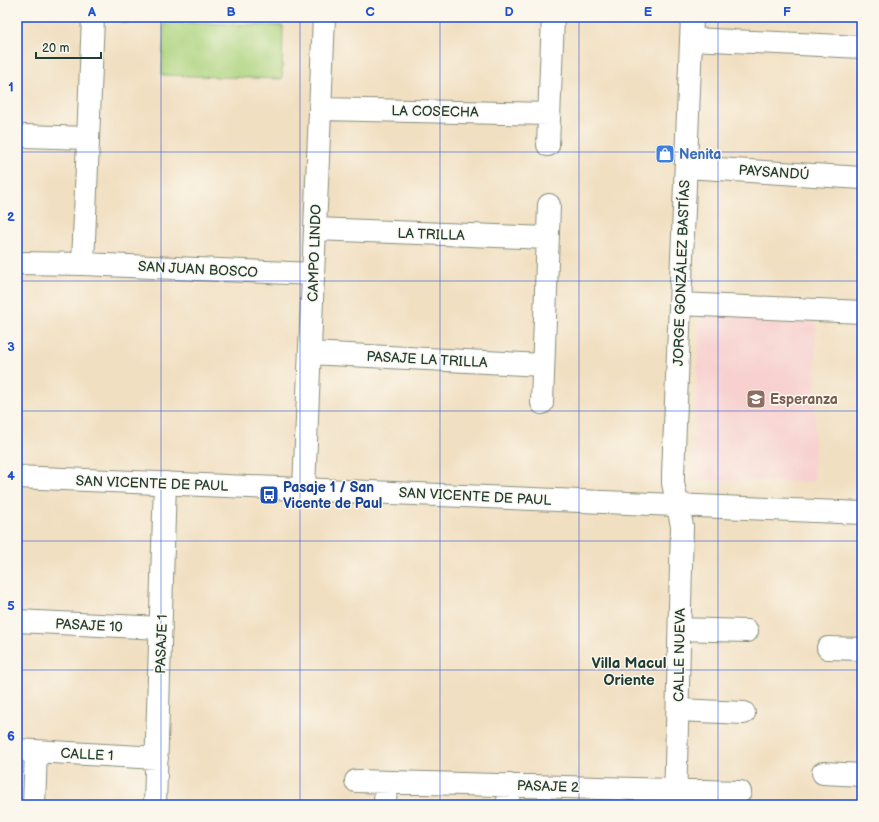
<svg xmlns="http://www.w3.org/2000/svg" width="879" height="822" font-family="'Balsamiq Sans',sans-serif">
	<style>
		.built { fill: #f7d0cf }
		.pitch { fill: #acd37d; stroke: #668858 }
		.water { fill: url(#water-rules); stroke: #4c7e92 }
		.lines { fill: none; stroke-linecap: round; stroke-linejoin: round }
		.minor-casing { stroke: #888e7a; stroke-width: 24 }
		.tertiary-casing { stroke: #888e7a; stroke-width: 24 }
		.minor { stroke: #fff; stroke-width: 22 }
		.tertiary { stroke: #fff; stroke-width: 22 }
		.grid { fill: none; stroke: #1d4ed8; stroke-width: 1; stroke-opacity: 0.55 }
		.labels { text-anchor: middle; stroke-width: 3; stroke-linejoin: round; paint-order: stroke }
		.street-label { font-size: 14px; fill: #1f3d34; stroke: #fbf7ec }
		.shop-label { font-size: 14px; font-weight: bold; fill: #366cbe; stroke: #fbf7ec; text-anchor: start }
		.education-label { font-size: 14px; font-weight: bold; fill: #785e54; stroke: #fbf7ec; text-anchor: start }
		.transit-label { font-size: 14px; font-weight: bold; fill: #164399; stroke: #fbf7ec; text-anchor: start }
		.neighbourhood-label { font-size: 15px; font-weight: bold; fill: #1f3d34; stroke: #fbf7ec }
		.neatline { fill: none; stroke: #1d4ed8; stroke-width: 1.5 }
		.grid-label { font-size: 13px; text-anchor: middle; font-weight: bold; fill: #1d4ed8 }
	</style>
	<defs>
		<pattern id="water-rules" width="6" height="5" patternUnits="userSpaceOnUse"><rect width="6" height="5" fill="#79bef0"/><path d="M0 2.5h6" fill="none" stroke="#639cc3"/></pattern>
	</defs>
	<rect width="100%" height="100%" fill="#fbf7ec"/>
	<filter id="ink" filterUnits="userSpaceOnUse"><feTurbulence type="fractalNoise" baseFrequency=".025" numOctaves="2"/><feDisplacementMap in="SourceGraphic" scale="8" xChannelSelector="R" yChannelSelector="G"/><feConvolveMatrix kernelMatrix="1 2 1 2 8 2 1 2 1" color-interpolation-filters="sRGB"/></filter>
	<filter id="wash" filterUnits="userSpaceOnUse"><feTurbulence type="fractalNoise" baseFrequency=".012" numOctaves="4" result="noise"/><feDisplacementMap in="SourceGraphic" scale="16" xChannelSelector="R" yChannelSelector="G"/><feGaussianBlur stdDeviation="0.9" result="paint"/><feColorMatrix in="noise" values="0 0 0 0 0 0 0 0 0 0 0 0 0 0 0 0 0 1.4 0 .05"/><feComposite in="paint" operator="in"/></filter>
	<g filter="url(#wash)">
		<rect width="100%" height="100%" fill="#f1dfc1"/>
		<path class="built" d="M 700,313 L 816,318 L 814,482 L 692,480 Z"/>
		<path class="pitch" d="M 164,22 L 283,26 L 282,79 L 162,75 Z"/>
		<path class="water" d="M 122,17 L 141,17 L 140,23 L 122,23 Z"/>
	</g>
	<g filter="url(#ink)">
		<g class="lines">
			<defs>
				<path id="minor" d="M 691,39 L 862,47
					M 320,109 L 549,114
					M 25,136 L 88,138
					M 548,145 L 553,17
					M 686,167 L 862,178
					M 315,229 L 548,238
					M 17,263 L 83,264 L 313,274
					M 83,264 L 93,17
					M 680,304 L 862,312
					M 310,353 L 543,365
					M 542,403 L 549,205
					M 304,489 L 324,17
					M 17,621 L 161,628
					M 680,629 L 747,631
					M 828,648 L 862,649
					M 678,710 L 744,713
					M 17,750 L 157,758
					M 823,773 L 862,775
					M 356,781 L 740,792
					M 34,805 L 36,751
					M 155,805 L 165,483
					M 385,805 L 386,782
					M 508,805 L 509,785
					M 675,805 L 682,526 L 673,483 L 673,474 L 692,17"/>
				<path id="tertiary" d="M 17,477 L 862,513"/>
			</defs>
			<use href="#minor" class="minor-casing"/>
			<use href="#tertiary" class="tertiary-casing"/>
			<use href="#minor" class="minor"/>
			<use href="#tertiary" class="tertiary"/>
		</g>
	</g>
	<path class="grid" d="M 161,17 L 161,805M 300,17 L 300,805M 440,17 L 440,805M 579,17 L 579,805M 718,17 L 718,805M 17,152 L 862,152M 17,281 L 862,281M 17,411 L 862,411M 17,541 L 862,541M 17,670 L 862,670"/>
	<defs>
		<symbol id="shop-square" viewBox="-11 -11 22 22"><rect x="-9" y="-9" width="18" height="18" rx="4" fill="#3f7fe0" stroke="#fbf7ec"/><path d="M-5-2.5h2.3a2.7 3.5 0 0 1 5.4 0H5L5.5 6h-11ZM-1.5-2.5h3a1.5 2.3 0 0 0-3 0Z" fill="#fff"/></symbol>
		<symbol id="school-square" viewBox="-11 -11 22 22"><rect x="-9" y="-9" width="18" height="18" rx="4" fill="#8d6e63" stroke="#fbf7ec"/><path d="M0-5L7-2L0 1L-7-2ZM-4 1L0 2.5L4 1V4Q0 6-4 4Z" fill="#fff"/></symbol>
		<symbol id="bus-square" viewBox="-11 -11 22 22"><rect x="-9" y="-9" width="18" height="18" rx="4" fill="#1a4fb4" stroke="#fbf7ec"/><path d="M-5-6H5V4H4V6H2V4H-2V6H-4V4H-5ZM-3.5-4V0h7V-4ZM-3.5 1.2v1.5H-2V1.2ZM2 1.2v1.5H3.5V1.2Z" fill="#fff"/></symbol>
	</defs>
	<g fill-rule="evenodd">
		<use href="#shop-square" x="654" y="143" width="22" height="22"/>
		<use href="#school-square" x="745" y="388" width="22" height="22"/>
		<use href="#bus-square" x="258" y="484" width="22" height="22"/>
	</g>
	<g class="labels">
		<g class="street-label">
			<text transform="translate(435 111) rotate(1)" y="5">LA COSECHA</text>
			<text transform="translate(774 172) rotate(4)" y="5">PAYSANDÚ</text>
			<text transform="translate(431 234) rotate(2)" y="5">LA TRILLA</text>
			<text transform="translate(314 253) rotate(-88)" y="5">CAMPO LINDO</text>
			<text transform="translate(198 269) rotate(3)" y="5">SAN JUAN BOSCO</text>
			<text transform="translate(681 273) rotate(-88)" y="5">JORGE GONZÁLEZ BASTÍAS</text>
			<text transform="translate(427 359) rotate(3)" y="5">PASAJE LA TRILLA</text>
			<text transform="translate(152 483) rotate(2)" y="5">SAN VICENTE DE PAUL</text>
			<text transform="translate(475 496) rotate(3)" y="5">SAN VICENTE DE PAUL</text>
			<text transform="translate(89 625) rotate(3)" y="5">PASAJE 10</text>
			<text transform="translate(161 644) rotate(-88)" y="5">PASAJE 1</text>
			<text transform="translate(679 655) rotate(-89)" y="5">CALLE NUEVA</text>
			<text transform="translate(87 754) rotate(3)" y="5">CALLE 1</text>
			<text transform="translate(548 786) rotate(2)" y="5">PASAJE 2</text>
		</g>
		<g class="shop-label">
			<text x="679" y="159">Nenita</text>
		</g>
		<g class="education-label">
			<text x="770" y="404">Esperanza</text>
		</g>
		<g class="transit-label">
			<text x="283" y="492">Pasaje 1 / San<tspan x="283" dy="16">Vicente de Paul</tspan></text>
		</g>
		<g class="neighbourhood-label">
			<text x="629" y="668">Villa Macul<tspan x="629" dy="17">Oriente</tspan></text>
		</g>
	</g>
	<rect width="879" height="822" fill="none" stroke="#fbf7ec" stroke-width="44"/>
	<path d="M36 52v6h65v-6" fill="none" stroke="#1f3d34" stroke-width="2"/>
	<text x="42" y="52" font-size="12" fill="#1f3d34" stroke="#fbf7ec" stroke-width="3" paint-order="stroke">20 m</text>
	<rect x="22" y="22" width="835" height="778" class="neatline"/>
	<g class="grid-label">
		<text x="92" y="16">A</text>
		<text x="231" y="16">B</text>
		<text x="370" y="16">C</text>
		<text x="509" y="16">D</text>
		<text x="648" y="16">E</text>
		<text x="787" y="16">F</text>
		<text x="11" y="91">1</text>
		<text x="11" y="221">2</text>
		<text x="11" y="351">3</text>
		<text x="11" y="480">4</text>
		<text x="11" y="610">5</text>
		<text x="11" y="740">6</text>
	</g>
</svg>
